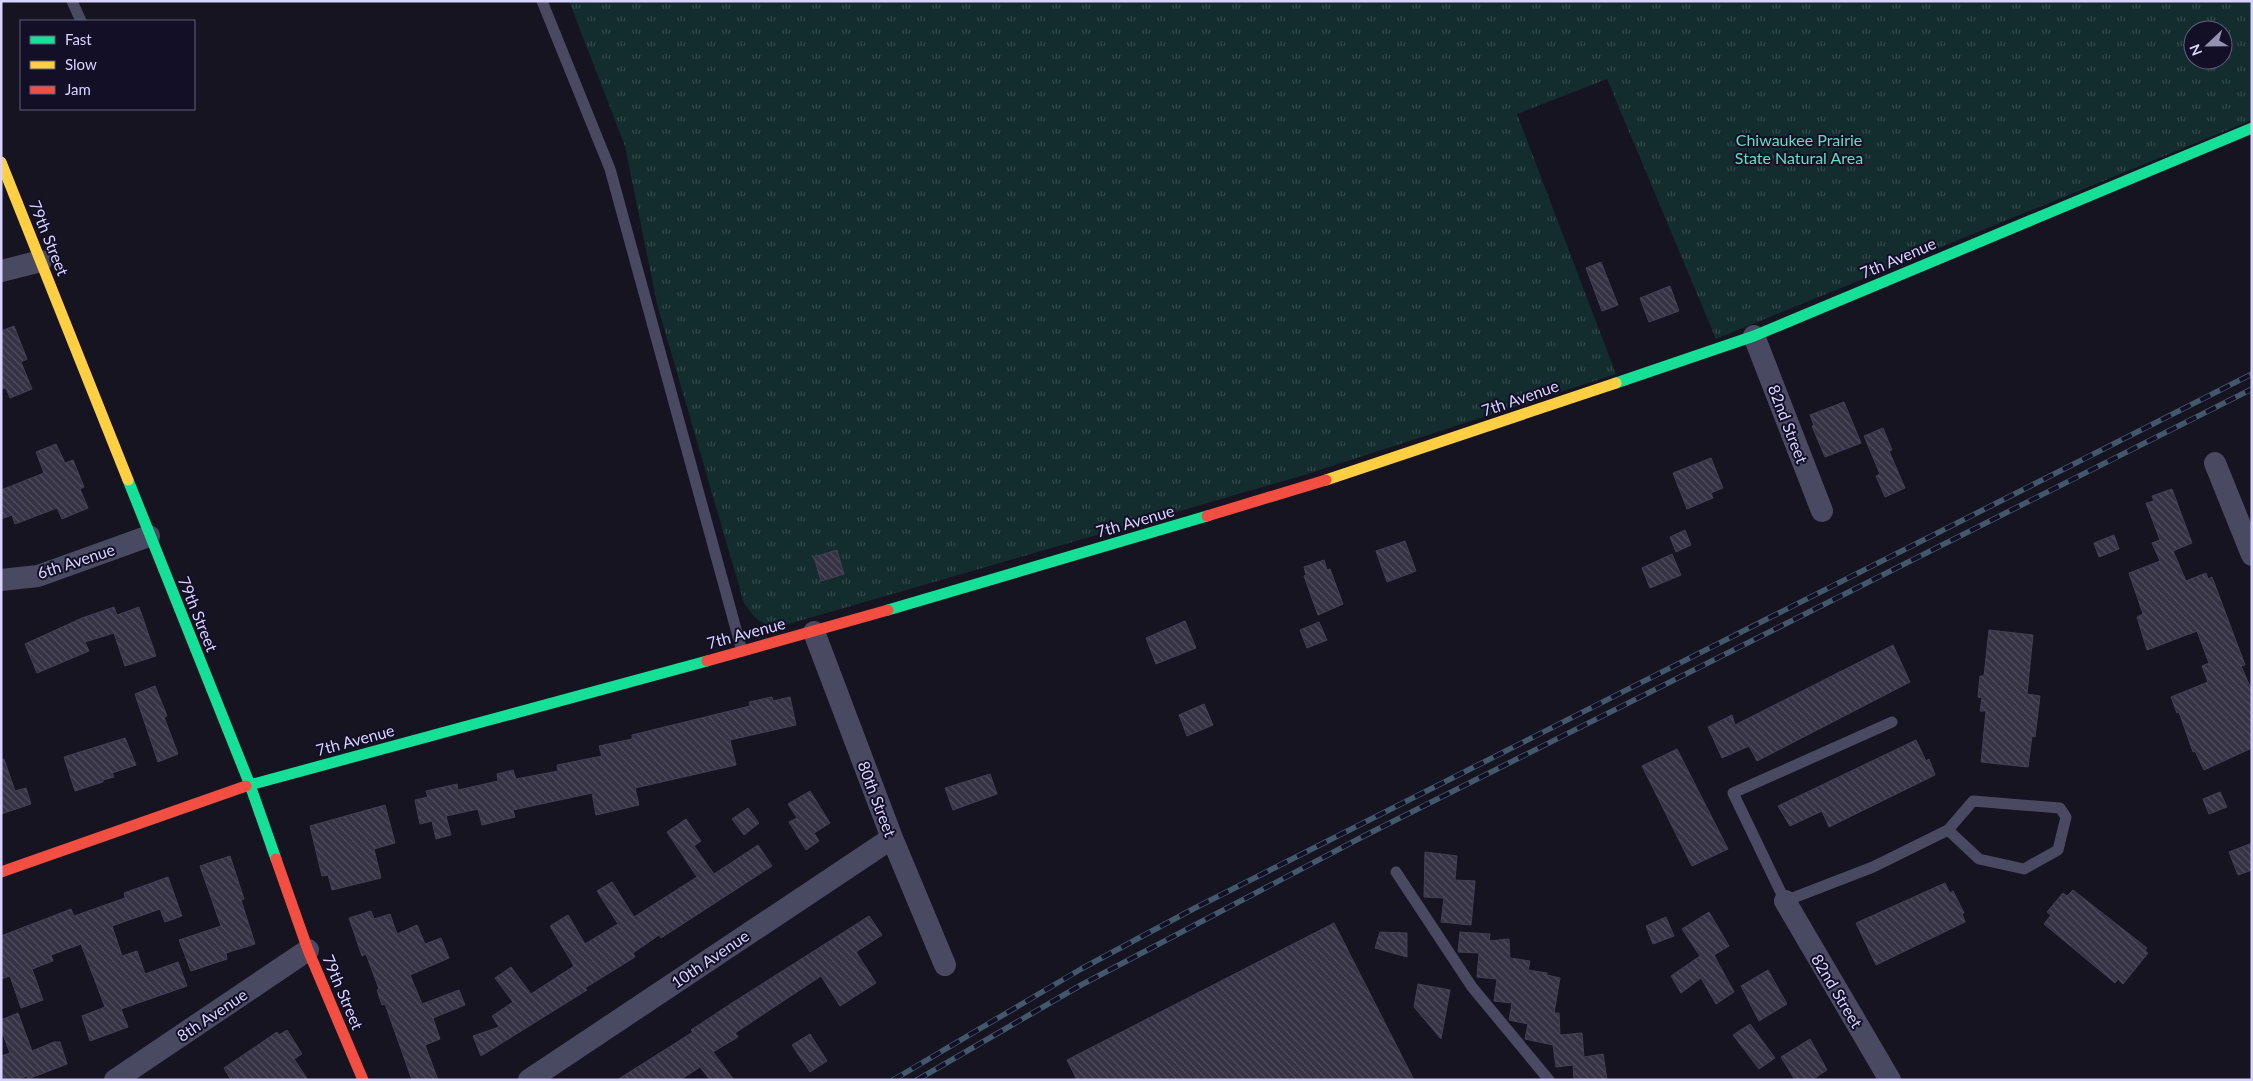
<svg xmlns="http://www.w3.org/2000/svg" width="2253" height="1081" font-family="Lato,sans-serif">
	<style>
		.park { fill: url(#park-tufts); fill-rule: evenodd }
		.building { fill: url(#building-back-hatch); stroke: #433f54 }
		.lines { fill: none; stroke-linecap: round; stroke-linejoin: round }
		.lane { stroke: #4a4962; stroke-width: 11 }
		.street { stroke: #4a4962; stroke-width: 22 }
		.fast { stroke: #16e098; stroke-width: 11 }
		.slow { stroke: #ffcf43; stroke-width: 11 }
		.jam { stroke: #f24e42; stroke-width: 11 }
		.rail-casing { stroke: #43596b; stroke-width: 5.5 }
		.rail { stroke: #130f26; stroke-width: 4; stroke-dasharray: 11; stroke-linecap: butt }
		.labels { text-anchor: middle; stroke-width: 4; stroke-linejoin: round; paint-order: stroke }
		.park-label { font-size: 16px; fill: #5fe0c0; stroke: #130f26 }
		.street-label { font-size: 16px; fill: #d9d4ff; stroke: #130f26 }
	</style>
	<defs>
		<pattern id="park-tufts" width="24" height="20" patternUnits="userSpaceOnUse" patternTransform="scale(1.25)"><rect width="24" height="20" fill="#132c2d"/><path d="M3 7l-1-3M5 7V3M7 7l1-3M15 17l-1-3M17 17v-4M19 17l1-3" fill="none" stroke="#354a4c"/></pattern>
		<pattern id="building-back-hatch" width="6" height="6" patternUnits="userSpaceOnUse" patternTransform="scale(1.25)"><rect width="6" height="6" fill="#343243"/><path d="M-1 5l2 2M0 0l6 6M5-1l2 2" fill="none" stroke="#514f5f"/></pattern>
	</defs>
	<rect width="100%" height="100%" fill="#161421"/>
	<path class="park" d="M 569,1 L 2252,1 L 2252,120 L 1716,339 L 1607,79 L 1517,114 L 1616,374 L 1301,476 L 778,627 C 760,625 754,618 744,603 L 657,304 L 625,146 ZM 2193,30 L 2223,30 L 2223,60 L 2193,60 Z"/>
	<path class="building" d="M 1601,262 L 1618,305 L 1602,311 L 1586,268 Z
		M 1670,286 L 1679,311 L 1649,322 L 1640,298 Z
		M 14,326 L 27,359 L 21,362 L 32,389 L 10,398 L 6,388 L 1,389 L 1,331 Z
		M 1844,402 L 1861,443 L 1825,457 L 1812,426 L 1814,425 L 1810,415 Z
		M 1883,428 L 1892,450 L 1889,451 L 1905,488 L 1885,497 L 1876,476 L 1880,474 L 1864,436 Z
		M 56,444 L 65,463 L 73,460 L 84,487 L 80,489 L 88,508 L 62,519 L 57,508 L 15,524 L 12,515 L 1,519 L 1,490 L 44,473 L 36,452 Z
		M 1711,458 L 1723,488 L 1711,493 L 1713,498 L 1687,509 L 1673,473 Z
		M 2172,489 L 2192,543 L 2173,551 L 2186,581 L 2206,573 L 2208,579 L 2212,577 L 2245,665 L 2241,666 L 2252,691 L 2252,748 L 2204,770 L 2195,751 L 2193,752 L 2179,712 L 2177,713 L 2171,697 L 2208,682 L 2202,666 L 2209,663 L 2197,631 L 2147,650 L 2137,617 L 2143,614 L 2129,573 L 2160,561 L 2152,543 L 2160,540 L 2146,503 L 2154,501 L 2152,496 Z
		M 1685,530 L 1691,545 L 1676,552 L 1670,537 Z
		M 2114,535 L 2119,549 L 2099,557 L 2094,543 Z
		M 1405,541 L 1416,571 L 1387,582 L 1376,551 Z
		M 837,550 L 844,574 L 821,581 L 814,557 Z
		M 1672,554 L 1681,575 L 1650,588 L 1642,568 Z
		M 1324,560 L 1327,570 L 1330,569 L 1343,604 L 1318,615 L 1304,576 L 1306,575 L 1304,567 Z
		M 114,607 L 117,615 L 139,607 L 156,656 L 125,666 L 114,633 L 85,642 L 89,651 L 37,673 L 25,644 L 82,618 Z
		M 1185,621 L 1196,648 L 1156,664 L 1146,638 Z
		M 1319,622 L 1327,640 L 1307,648 L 1300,630 Z
		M 1989,630 L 2033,635 L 2027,694 L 2040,696 L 2035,737 L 2032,736 L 2028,767 L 1981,762 L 1986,711 L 1980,711 L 1982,698 L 1978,697 L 1980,676 L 1984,676 Z
		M 1893,645 L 1910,682 L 1757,761 L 1749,746 L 1722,758 L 1708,727 L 1732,715 L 1735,725 Z
		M 155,686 L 167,716 L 164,717 L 178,754 L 158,762 L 135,694 Z
		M 772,697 L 773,701 L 790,697 L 796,725 L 730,740 L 736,765 L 635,788 L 639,805 L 596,815 L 592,793 L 513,810 L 515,817 L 482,825 L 478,809 L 446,816 L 451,835 L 436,839 L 432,821 L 420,824 L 415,800 L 428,797 L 426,791 L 457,784 L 458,790 L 498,781 L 497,774 L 513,770 L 516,779 L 558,771 L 557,765 L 602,756 L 599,746 L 632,739 L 632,735 L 750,706 L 749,702 Z
		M 1204,704 L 1213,725 L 1187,736 L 1179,715 Z
		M 125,738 L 136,765 L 112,773 L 114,777 L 103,780 L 103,782 L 75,791 L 64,757 Z
		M 1916,740 L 1926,761 L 1929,759 L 1935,775 L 1829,827 L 1822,811 L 1790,826 L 1778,806 Z
		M 1677,749 L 1728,849 L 1692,866 L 1642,766 Z
		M 4,759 L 15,791 L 26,788 L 31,804 L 1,814 L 1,760 Z
		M 990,774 L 997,794 L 953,810 L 945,788 Z
		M 810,791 L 830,823 L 814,833 L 819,841 L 806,850 L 789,822 L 797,818 L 788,804 Z
		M 2220,792 L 2227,807 L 2209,814 L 2203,799 Z
		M 385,805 L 395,843 L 374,849 L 381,878 L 332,890 L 328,875 L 322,876 L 310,826 Z
		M 748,808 L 759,823 L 744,835 L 732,819 Z
		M 686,819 L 701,841 L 694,846 L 714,874 L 758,845 L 772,866 L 661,938 L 659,935 L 633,953 L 635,957 L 585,988 L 587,990 L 481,1056 L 473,1036 L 499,1027 L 492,1016 L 513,1002 L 495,978 L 511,967 L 531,994 L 574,966 L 550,926 L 568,915 L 585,944 L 618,924 L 597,891 L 612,882 L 634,917 L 697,877 L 667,832 Z
		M 2252,843 L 2252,870 L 2238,875 L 2229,852 Z
		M 1425,852 L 1457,856 L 1455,880 L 1475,881 L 1471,925 L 1441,922 L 1444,898 L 1424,897 Z
		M 230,856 L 244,899 L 241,900 L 255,944 L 226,953 L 227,959 L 191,971 L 179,940 L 221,926 L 200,866 Z
		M 168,877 L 182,916 L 165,922 L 160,909 L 112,926 L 122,956 L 137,951 L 145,974 L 178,962 L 187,986 L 121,1009 L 128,1027 L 90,1041 L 82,1016 L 105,1007 L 81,944 L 51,955 L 53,961 L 32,969 L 43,1000 L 21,1008 L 10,976 L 1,979 L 1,936 L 71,909 L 74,916 L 125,898 L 124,893 Z
		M 1945,883 L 1950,893 L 1953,891 L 1964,913 L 1962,914 L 1965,922 L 1876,965 L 1856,923 Z
		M 2073,890 L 2147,948 L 2145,951 L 2148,953 L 2123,984 L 2118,979 L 2115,983 L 2044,924 L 2051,915 L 2047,912 L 2063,893 L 2067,896 Z
		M 371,911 L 374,919 L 390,914 L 397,934 L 417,925 L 425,944 L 441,938 L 449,958 L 410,975 L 422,1004 L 459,990 L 465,1005 L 433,1018 L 440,1039 L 425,1045 L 438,1080 L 412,1080 L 385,1004 L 382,1005 L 377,990 L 379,989 L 366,954 L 362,956 L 349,918 Z
		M 1709,912 L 1729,946 L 1714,955 L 1734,992 L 1716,1004 L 1701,978 L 1681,993 L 1671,976 L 1700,956 L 1682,929 Z
		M 869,916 L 882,935 L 856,952 L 876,983 L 840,1006 L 821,976 L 735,1033 L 738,1037 L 713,1052 L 734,1080 L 710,1080 L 700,1067 L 680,1080 L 617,1080 L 693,1032 L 691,1030 L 732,1003 Z
		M 1666,917 L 1674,936 L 1653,944 L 1646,926 Z
		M 1334,923 L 1414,1080 L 1077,1080 L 1067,1060 Z
		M 1380,932 L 1407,933 L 1407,957 L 1375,948 Z
		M 1460,932 L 1490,934 L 1489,941 L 1509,939 L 1510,958 L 1530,961 L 1528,970 L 1547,973 L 1547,975 L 1560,978 L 1554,1013 L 1559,1013 L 1560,1035 L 1582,1033 L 1584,1057 L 1603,1054 L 1607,1080 L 1574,1080 L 1573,1065 L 1556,1067 L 1553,1045 L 1525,1039 L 1528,1024 L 1509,1020 L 1512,1003 L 1494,1001 L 1497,979 L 1477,977 L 1479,953 L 1458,952 Z
		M 1768,970 L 1787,1004 L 1759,1021 L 1741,986 Z
		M 1418,984 L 1450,990 L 1441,1039 L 1414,1007 Z
		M 18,1013 L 32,1051 L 54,1042 L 60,1042 L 67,1064 L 28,1079 L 27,1076 L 16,1080 L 1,1080 L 1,1056 L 10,1053 L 1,1029 L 1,1020 Z
		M 1750,1024 L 1775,1058 L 1759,1069 L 1733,1035 Z
		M 287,1030 L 302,1054 L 294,1059 L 308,1080 L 231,1080 L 224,1068 L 277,1032 L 279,1035 Z
		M 810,1034 L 827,1061 L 810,1072 L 792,1045 Z
		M 1810,1039 L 1827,1070 L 1812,1080 L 1795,1080 L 1781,1057 Z"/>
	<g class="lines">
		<path class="lane" d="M 72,1 L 81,21
			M 542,1 L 610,169 L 742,651
			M 1892,722 L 1733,793 L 1785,901 L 1873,867 L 1948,830 L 1973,801 L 2060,808 L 2066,817 L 2058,850 L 2024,869 L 1979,859 L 1948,830
			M 1396,872 L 1472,987 L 1549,1080"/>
		<path class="street" d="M 1,271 L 41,261
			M 1754,336 L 1822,511
			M 2215,463 L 2252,555
			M 1,580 L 38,576 L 149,536
			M 814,632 L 892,838 L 945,965
			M 1785,901 L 1890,1080
			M 115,1080 L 308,950
			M 529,1080 L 892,838"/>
		<path class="fast" d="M 1616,383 L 1754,336 L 2252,128
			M 128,480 L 250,785 L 276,859
			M 888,610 L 1207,516
			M 246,786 L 707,661"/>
		<path class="slow" d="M 1,162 L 128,480
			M 1326,480 L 1616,383"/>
		<path class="jam" d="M 1207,516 L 1326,480
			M 707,661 L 888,610
			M 276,859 L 308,950 L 363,1080
			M 1,872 L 246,786"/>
		<defs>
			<path id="rail" d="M 893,1080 L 1081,969 L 1193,909 L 2252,374
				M 917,1080 L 1081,985 L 1364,836 L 2252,389"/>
		</defs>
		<use href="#rail" class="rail-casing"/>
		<use href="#rail" class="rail"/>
	</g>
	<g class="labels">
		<g class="park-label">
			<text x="1799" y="146">Chiwaukee Prairie<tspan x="1799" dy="18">State Natural Area</tspan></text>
		</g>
		<g class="street-label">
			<text transform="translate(49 238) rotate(68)" y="6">79th Street</text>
			<text transform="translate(1898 258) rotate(-23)" y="6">7th Avenue</text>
			<text transform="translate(1520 398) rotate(-19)" y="6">7th Avenue</text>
			<text transform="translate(1788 424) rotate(69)" y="6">82nd Street</text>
			<text transform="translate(1135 521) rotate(-16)" y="6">7th Avenue</text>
			<text transform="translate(76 561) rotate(-18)" y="6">6th Avenue</text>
			<text transform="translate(198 614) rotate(68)" y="6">79th Street</text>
			<text transform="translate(746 633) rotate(-15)" y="6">7th Avenue</text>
			<text transform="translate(355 740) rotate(-15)" y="6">7th Avenue</text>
			<text transform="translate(877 799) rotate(69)" y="6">80th Street</text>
			<text transform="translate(710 959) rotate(-34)" y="6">10th Avenue</text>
			<text transform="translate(1837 991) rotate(59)" y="6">82nd Street</text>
			<text transform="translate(343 992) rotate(67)" y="6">79th Street</text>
			<text transform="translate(212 1015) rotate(-34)" y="6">8th Avenue</text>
		</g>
	</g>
	<rect width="2253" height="1081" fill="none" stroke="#d9d4ff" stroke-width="5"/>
	<rect x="20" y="20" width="175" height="90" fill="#130f26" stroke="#625e7d"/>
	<rect x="30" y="36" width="25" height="8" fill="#16e098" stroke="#625e7d"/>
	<text x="65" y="45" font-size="15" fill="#d9d4ff">Fast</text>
	<rect x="30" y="61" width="25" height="8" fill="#ffcf43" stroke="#625e7d"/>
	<text x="65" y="70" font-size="15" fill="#d9d4ff">Slow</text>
	<rect x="30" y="86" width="25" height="8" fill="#f24e42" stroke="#625e7d"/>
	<text x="65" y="95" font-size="15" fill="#d9d4ff">Jam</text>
	<g transform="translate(2208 45) rotate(248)"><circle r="24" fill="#130f26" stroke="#625e7d"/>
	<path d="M0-4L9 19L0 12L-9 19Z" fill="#9591b1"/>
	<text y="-8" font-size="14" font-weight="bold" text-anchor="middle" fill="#d9d4ff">N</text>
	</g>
</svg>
